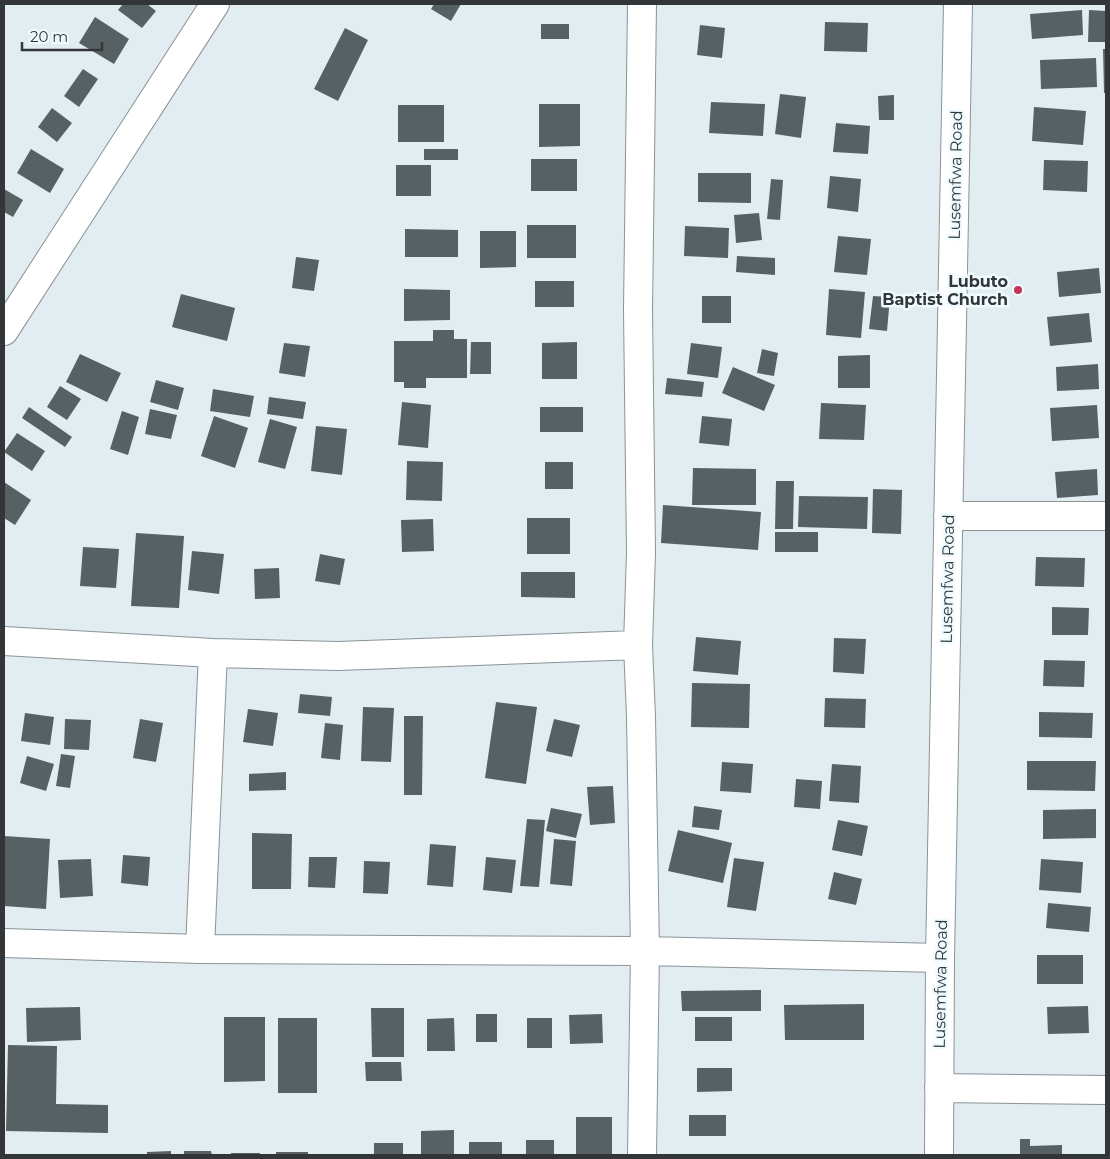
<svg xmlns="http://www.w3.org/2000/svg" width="1110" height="1159" font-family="Montserrat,sans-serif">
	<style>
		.building { fill: #576164 }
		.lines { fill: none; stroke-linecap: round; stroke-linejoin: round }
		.minor-casing { stroke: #8a9498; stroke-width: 30 }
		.minor { stroke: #fff; stroke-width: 28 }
		.poi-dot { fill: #c63658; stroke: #effbff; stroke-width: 2 }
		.labels { text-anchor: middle; stroke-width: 5; stroke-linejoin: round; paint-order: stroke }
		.street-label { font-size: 16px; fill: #323638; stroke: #effbff }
		.poi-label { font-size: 16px; font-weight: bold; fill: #323638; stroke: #effbff; text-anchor: end }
	</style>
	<rect width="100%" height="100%" fill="#e2edf1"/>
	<path class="building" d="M 123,4 L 147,4 L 156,11 L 142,28 L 118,10 Z
		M 434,4 L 461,4 L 451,21 L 431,9 Z
		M 1082,10 L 1083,35 L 1032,39 L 1030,14 Z
		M 1089,10 L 1106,11 L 1106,42 L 1088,42 Z
		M 95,17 L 129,39 L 114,64 L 79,43 Z
		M 825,22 L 868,23 L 867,52 L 824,51 Z
		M 541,24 L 569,24 L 569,39 L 541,39 Z
		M 700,25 L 725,28 L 722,58 L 697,55 Z
		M 345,28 L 368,40 L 338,101 L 314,89 Z
		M 1103,49 L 1106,49 L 1106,93 L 1104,93 Z
		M 1096,58 L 1097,87 L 1041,89 L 1040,60 Z
		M 83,69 L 98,79 L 79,107 L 64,96 Z
		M 780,94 L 806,97 L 801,138 L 775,134 Z
		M 894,95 L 894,120 L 879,120 L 878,96 Z
		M 711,102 L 765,104 L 763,136 L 709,133 Z
		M 539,104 L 580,104 L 580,146 L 539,147 Z
		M 398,105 L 444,105 L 444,142 L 398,142 Z
		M 1034,107 L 1086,111 L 1083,145 L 1032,141 Z
		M 52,108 L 72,123 L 57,142 L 38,127 Z
		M 836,123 L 870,126 L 868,154 L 833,152 Z
		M 31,149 L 64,169 L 50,193 L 17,173 Z
		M 424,149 L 458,149 L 458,160 L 424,160 Z
		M 531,159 L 577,159 L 577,191 L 531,191 Z
		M 1044,160 L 1088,161 L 1087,192 L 1043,190 Z
		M 396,165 L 431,165 L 431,196 L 396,196 Z
		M 698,173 L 751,173 L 751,203 L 698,202 Z
		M 830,176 L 861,179 L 858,212 L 827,208 Z
		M 771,179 L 783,180 L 780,220 L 767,219 Z
		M 4,189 L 23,200 L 13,217 L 4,212 Z
		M 759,213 L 762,240 L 736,243 L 734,215 Z
		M 527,225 L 576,225 L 576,258 L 527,258 Z
		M 685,226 L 729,228 L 728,258 L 684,256 Z
		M 405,229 L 458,230 L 458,257 L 405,257 Z
		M 480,231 L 516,231 L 516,267 L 480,268 Z
		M 838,236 L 871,239 L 867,275 L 834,272 Z
		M 737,256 L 775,258 L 775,275 L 736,272 Z
		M 296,257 L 319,260 L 314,291 L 292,288 Z
		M 1099,268 L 1101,293 L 1059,297 L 1057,272 Z
		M 535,281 L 574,281 L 574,307 L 535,307 Z
		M 404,289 L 450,290 L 450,320 L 404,321 Z
		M 829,289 L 865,292 L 861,338 L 826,335 Z
		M 181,294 L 235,308 L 227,341 L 172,327 Z
		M 702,296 L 731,296 L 731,323 L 702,323 Z
		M 873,296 L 890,297 L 887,331 L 869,329 Z
		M 1089,313 L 1092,342 L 1050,346 L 1047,317 Z
		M 433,330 L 454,330 L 454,339 L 467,339 L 467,378 L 426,378 L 426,388 L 404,388 L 404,382 L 394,382 L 394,341 L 433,341 Z
		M 471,342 L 491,342 L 491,374 L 470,374 Z
		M 577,342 L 577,379 L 542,379 L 542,343 Z
		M 284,343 L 310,346 L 305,377 L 279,373 Z
		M 691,343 L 722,347 L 718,378 L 687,374 Z
		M 762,349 L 778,353 L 774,376 L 757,373 Z
		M 80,354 L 121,373 L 107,402 L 66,382 Z
		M 870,355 L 870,388 L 838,388 L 838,356 Z
		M 1098,364 L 1099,389 L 1057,391 L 1056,367 Z
		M 733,367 L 775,385 L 764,411 L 722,393 Z
		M 667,378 L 704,382 L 702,397 L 665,394 Z
		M 156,380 L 184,388 L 178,410 L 150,402 Z
		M 60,386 L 81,399 L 67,420 L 47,407 Z
		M 213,389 L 254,396 L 250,417 L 210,411 Z
		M 269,397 L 306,402 L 303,419 L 267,414 Z
		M 402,402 L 431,405 L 428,448 L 398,445 Z
		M 821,403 L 866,405 L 864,440 L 819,439 Z
		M 1097,405 L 1099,438 L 1052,441 L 1050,408 Z
		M 29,407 L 72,437 L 65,447 L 22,418 Z
		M 540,407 L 583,407 L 583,432 L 540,432 Z
		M 150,409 L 177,415 L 171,439 L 145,434 Z
		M 122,411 L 139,417 L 128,455 L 110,449 Z
		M 214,416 L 248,428 L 235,468 L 201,456 Z
		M 702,416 L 732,419 L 729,446 L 699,443 Z
		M 270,419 L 297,427 L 285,469 L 258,462 Z
		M 316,426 L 347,429 L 342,475 L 311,471 Z
		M 17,433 L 45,451 L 32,471 L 4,452 Z
		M 407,461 L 443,462 L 442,501 L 406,500 Z
		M 545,462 L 573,462 L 573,489 L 545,489 Z
		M 693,468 L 756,469 L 756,505 L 692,505 Z
		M 1097,469 L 1098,495 L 1057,498 L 1055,472 Z
		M 776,481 L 794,481 L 793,529 L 775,529 Z
		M 4,482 L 31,500 L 15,525 L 4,518 Z
		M 873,489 L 902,490 L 901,534 L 872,533 Z
		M 799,496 L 868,497 L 867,529 L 798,527 Z
		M 663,505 L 761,512 L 758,550 L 661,543 Z
		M 527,518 L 570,518 L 570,554 L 527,554 Z
		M 433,519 L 434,551 L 402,552 L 401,520 Z
		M 775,532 L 818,532 L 818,552 L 775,552 Z
		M 136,533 L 184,536 L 179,608 L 131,606 Z
		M 83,547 L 119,549 L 116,588 L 80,586 Z
		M 192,551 L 224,554 L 219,594 L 188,590 Z
		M 320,554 L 345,559 L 340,585 L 315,581 Z
		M 1036,557 L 1085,558 L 1084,587 L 1035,586 Z
		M 279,568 L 280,598 L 255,599 L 254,569 Z
		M 521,572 L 575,572 L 575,598 L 521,597 Z
		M 1052,607 L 1089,608 L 1088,635 L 1052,635 Z
		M 696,637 L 741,641 L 738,675 L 693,671 Z
		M 834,638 L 866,639 L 864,674 L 833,672 Z
		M 1044,660 L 1085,661 L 1084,687 L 1043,686 Z
		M 692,683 L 750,684 L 749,728 L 691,727 Z
		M 300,694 L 332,697 L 330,716 L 298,713 Z
		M 825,698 L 866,699 L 865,728 L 824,727 Z
		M 496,702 L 537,707 L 526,784 L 485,778 Z
		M 363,707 L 394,708 L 391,762 L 361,761 Z
		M 248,709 L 278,713 L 273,746 L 243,742 Z
		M 1039,712 L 1093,713 L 1092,738 L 1039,737 Z
		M 25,713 L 54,717 L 50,745 L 21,741 Z
		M 404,716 L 423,716 L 422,795 L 404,795 Z
		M 65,719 L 91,720 L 89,750 L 64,749 Z
		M 140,719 L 163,723 L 156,762 L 133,758 Z
		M 554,719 L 580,725 L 572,757 L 546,751 Z
		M 325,723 L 343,725 L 340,760 L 321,758 Z
		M 61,754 L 75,756 L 70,788 L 56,786 Z
		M 27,756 L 54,764 L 46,791 L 20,783 Z
		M 1027,761 L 1096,761 L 1095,791 L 1027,790 Z
		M 722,762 L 753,764 L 751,793 L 720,791 Z
		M 832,764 L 861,766 L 859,803 L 829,801 Z
		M 286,772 L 286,790 L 249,791 L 249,774 Z
		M 796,779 L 822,781 L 820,809 L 794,807 Z
		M 613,786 L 615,823 L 590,825 L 587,787 Z
		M 694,806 L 722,810 L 719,830 L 692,827 Z
		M 551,808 L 582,814 L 576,838 L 546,831 Z
		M 1096,809 L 1096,838 L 1043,839 L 1043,810 Z
		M 527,819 L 545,820 L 539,887 L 520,886 Z
		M 838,820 L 868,826 L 862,856 L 832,850 Z
		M 678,830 L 732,843 L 723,883 L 668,871 Z
		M 252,833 L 292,834 L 291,889 L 252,889 Z
		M 4,836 L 50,839 L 46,909 L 4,906 Z
		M 554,839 L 576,841 L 572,886 L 550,884 Z
		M 430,844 L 456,846 L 453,887 L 427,885 Z
		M 123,855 L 150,857 L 148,886 L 121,883 Z
		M 309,857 L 337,857 L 335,888 L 308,887 Z
		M 486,857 L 516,860 L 512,893 L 483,890 Z
		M 734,858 L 764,862 L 756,911 L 727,907 Z
		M 91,859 L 93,896 L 60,898 L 58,860 Z
		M 1041,859 L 1083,862 L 1081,893 L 1039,890 Z
		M 364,861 L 390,862 L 388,894 L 363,893 Z
		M 834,872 L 862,879 L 856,905 L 828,899 Z
		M 1048,903 L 1091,907 L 1089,932 L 1046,928 Z
		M 1037,955 L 1083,955 L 1083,984 L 1037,984 Z
		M 761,990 L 761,1011 L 682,1011 L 681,991 Z
		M 864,1004 L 864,1040 L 785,1040 L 784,1005 Z
		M 1088,1006 L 1089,1033 L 1048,1034 L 1047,1007 Z
		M 80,1007 L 81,1040 L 27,1042 L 26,1008 Z
		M 371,1008 L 404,1008 L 404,1057 L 372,1057 Z
		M 476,1014 L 497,1014 L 497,1042 L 476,1042 Z
		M 602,1014 L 603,1043 L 570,1044 L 569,1015 Z
		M 224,1017 L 265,1017 L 265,1081 L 224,1082 Z
		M 695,1017 L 732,1017 L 732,1041 L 695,1041 Z
		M 278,1018 L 317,1018 L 317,1093 L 278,1093 Z
		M 454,1018 L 455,1051 L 427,1051 L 427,1019 Z
		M 527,1018 L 552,1018 L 552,1048 L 527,1048 Z
		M 8,1045 L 57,1046 L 56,1104 L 108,1105 L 108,1133 L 6,1131 Z
		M 365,1062 L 401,1062 L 402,1081 L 366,1081 Z
		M 697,1068 L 732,1068 L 732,1091 L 697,1092 Z
		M 689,1115 L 726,1115 L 726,1136 L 689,1136 Z
		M 576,1117 L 612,1117 L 612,1155 L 576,1155 Z
		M 454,1130 L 454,1155 L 421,1155 L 421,1131 Z
		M 1020,1139 L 1030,1139 L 1030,1146 L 1062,1145 L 1062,1155 L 1020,1155 Z
		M 526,1140 L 554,1140 L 554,1155 L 526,1155 Z
		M 469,1142 L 502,1142 L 502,1155 L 469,1155 Z
		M 374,1143 L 403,1143 L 403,1155 L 374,1155 Z
		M 171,1151 L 171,1155 L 147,1155 L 147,1152 Z
		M 184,1151 L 211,1151 L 212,1155 L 184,1155 Z
		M 276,1152 L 308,1152 L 308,1155 L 276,1155 Z
		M 231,1153 L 260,1153 L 260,1155 L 231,1155 Z"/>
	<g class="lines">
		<defs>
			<path id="minor" d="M 4,331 L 215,4
				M 948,516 L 1106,516
				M 4,641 L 213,653 L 338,656 L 638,645
				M 4,943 L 200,949 L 645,951 L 940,958
				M 200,949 L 213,653
				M 939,1088 L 1106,1090
				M 642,1155 L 645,951 L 641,717 L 638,645 L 641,552 L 638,310 L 642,4
				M 939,1155 L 940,958 L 958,4"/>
		</defs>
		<use href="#minor" class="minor-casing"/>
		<use href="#minor" class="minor"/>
	</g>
	<circle class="poi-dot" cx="1018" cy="290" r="5"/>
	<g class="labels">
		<g class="street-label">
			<text transform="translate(955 175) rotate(-89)" y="6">Lusemfwa Road</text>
			<text transform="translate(947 579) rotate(-89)" y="6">Lusemfwa Road</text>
			<text transform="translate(940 984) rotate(-89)" y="6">Lusemfwa Road</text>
		</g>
		<g class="poi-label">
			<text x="1008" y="287">Lubuto<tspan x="1008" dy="18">Baptist Church</tspan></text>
		</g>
	</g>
	<rect width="1110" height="1159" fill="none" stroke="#323638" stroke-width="10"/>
	<path d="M22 42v8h80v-8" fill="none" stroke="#323638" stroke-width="2.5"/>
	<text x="30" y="42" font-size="15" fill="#323638" stroke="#effbff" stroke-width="4" paint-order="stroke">20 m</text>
</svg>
